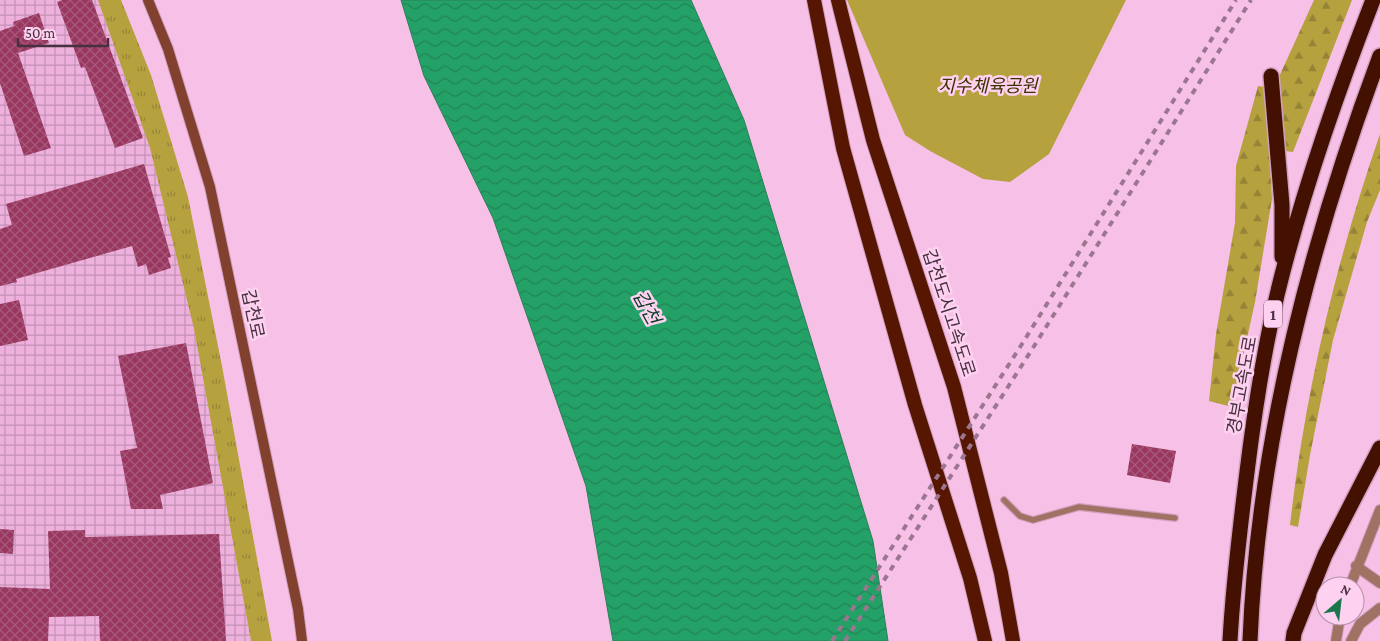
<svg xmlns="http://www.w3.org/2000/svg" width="1380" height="641" font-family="'Crimson Pro','Noto Sans KR',serif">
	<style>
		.industrial { fill: url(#industrial-grid) }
		.grass { fill: url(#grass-tufts) }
		.forest { fill: url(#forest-firs) }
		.park { fill: #b6a13f }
		.water { fill: url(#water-waves); stroke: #2e7f5b }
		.building { fill: url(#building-cross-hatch) }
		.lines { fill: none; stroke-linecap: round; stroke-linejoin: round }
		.service-casing { stroke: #d0a1c1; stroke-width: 8 }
		.tertiary-casing { stroke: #d0a1c1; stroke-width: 12 }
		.secondary-casing { stroke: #d0a1c1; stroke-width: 12 }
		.trunk-casing { stroke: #d0a1c1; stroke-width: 16 }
		.motorway-casing { stroke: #d0a1c1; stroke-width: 18 }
		.service { stroke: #9f7264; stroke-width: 5.5 }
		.tertiary { stroke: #9f7264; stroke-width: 10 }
		.secondary { stroke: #82412e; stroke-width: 10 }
		.trunk { stroke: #561601; stroke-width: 14 }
		.motorway { stroke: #431002; stroke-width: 15 }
		.rail { stroke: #9c7690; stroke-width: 4; stroke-dasharray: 6 6; stroke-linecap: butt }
		.labels { text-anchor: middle; stroke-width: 5; stroke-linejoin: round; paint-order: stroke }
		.shield { fill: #fed1f0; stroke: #7e6175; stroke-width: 1 }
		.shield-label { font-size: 16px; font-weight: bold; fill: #473140 }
		.park-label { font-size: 18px; font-style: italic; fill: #3b3100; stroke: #fed1f0 }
		.street-label { font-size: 18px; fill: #473140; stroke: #fed1f0 }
		.water-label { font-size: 19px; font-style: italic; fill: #0d3e26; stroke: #fed1f0 }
	</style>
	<defs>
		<pattern id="industrial-grid" width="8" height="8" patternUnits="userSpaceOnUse" patternTransform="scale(1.25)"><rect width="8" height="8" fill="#eeb1dd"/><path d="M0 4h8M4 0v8" fill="none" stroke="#c391b5"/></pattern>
		<pattern id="grass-tufts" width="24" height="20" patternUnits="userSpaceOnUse" patternTransform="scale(1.25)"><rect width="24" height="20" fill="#b6a13f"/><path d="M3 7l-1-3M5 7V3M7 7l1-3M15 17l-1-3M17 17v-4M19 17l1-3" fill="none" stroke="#968436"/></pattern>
		<pattern id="forest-firs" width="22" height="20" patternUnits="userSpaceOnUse" patternTransform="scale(1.25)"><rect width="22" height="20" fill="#b6a13f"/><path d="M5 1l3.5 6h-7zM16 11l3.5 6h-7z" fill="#968436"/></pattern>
		<pattern id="water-waves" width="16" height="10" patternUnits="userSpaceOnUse" patternTransform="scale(1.25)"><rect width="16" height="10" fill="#24a167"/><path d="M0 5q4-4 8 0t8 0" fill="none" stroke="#218456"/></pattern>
		<pattern id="building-cross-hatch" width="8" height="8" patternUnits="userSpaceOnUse" patternTransform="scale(1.25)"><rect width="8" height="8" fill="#9a3761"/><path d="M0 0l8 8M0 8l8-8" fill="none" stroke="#a65a7a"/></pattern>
	</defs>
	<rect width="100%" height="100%" fill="#f7c0e6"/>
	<path class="industrial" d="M 0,0 L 98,0 L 150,148 L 173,243 L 194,329 L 251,641 L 0,641 Z"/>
	<path class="grass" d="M 98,0 L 121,0 L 151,75 L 188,197 L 222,366 L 272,641 L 251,641 L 194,329 L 173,243 L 150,148 Z"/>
	<path class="forest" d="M 1314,0 L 1352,0 L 1293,152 L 1285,151 L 1278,79 Z
		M 1258,86 L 1266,87 L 1272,199 L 1255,302 L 1232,407 L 1209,401 L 1216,334 L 1235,223 L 1236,166 Z
		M 1380,134 L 1380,190 L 1367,222 L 1333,340 L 1310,455 L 1298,527 L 1290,525 C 1305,392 1336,261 1380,134 Z"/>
	<path class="park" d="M 847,0 L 1126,0 L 1049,154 L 1010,182 L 983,179 L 930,151 L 905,135 Z"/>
	<path class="water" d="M 401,0 L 691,0 L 744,120 L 873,541 L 888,641 L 613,641 L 586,486 L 493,218 L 424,76 Z"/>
	<path class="building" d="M 62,0 L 92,0 L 143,138 L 115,148 L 85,67 L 81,68 L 57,2 Z
		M 39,13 L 49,43 L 18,53 L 51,148 L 24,156 L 0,83 L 0,31 L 14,26 L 13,22 Z
		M 144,164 L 171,257 L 168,258 L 171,268 L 149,275 L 146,264 L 138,267 L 132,246 L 16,279 L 17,282 L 0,286 L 0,229 L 12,225 L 6,204 Z
		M 19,300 L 28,340 L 0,346 L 0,304 Z
		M 186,343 L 213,483 L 160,495 L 163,509 L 131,509 L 120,451 L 137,448 L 118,356 Z
		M 1132,444 L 1176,451 L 1170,483 L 1127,475 Z
		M 0,529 L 14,530 L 13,554 L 0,553 Z
		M 85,530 L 85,537 L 219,534 L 226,641 L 100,641 L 99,616 L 49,617 L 48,641 L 0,641 L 0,587 L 50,589 L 48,531 Z"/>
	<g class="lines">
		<defs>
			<path id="service" d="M 1004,500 L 1020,516 L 1033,520 L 1079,507 L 1175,518"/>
			<path id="tertiary" d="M 1356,566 L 1380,583
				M 1350,586 L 1380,510
				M 1336,641 L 1340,616
				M 1351,641 L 1360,624 L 1380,608"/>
			<path id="secondary" d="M 148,0 L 168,49 L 210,187 L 298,609 L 302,641"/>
			<path id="trunk" d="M 814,0 L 843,148 L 915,405 L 970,578 L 985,641
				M 838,0 L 873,140 L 954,387 L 1001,573 L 1013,641"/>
			<path id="motorway" d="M 1271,76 L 1282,205 L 1282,257
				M 1230,641 C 1233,584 1240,529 1247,472 C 1255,407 1265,340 1282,275 C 1306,182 1338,90 1373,0
				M 1250,641 C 1258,441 1310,243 1380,56
				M 1293,641 L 1294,633 L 1325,555 L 1380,448"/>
		</defs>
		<use href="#service" class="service-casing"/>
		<use href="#tertiary" class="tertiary-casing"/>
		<use href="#secondary" class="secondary-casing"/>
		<use href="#trunk" class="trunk-casing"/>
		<use href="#motorway" class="motorway-casing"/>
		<use href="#service" class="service"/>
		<use href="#tertiary" class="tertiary"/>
		<use href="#secondary" class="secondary"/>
		<use href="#trunk" class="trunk"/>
		<use href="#motorway" class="motorway"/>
		<path class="rail" d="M 832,641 L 1022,344 L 1236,0
			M 845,641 L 1031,351 L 1251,0"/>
	</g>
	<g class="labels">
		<rect class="shield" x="1264" y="300.5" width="18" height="27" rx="4"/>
		<g class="shield-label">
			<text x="1273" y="320">1</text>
		</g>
		<g class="park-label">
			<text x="988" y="92">지수체육공원</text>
		</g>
		<g class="street-label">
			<text transform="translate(949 313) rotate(72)" y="6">갑천도시고속도로</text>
			<text transform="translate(253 314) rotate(78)" y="6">갑천로</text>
			<text transform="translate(1242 385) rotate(-80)" y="6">경부고속도로</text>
		</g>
		<g class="water-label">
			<text transform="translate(647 307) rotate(61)" y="7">갑천</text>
		</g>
	</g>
	<g transform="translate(1340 601) rotate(28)"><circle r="24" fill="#fed1f0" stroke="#b591aa"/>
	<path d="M0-4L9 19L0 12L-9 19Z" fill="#1c764b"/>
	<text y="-8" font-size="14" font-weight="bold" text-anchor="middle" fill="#473140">N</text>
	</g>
	<path d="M18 38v8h90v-8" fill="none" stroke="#473140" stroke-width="2.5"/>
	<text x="25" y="38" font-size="15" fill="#473140" stroke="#fed1f0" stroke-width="4" paint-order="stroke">50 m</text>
</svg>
